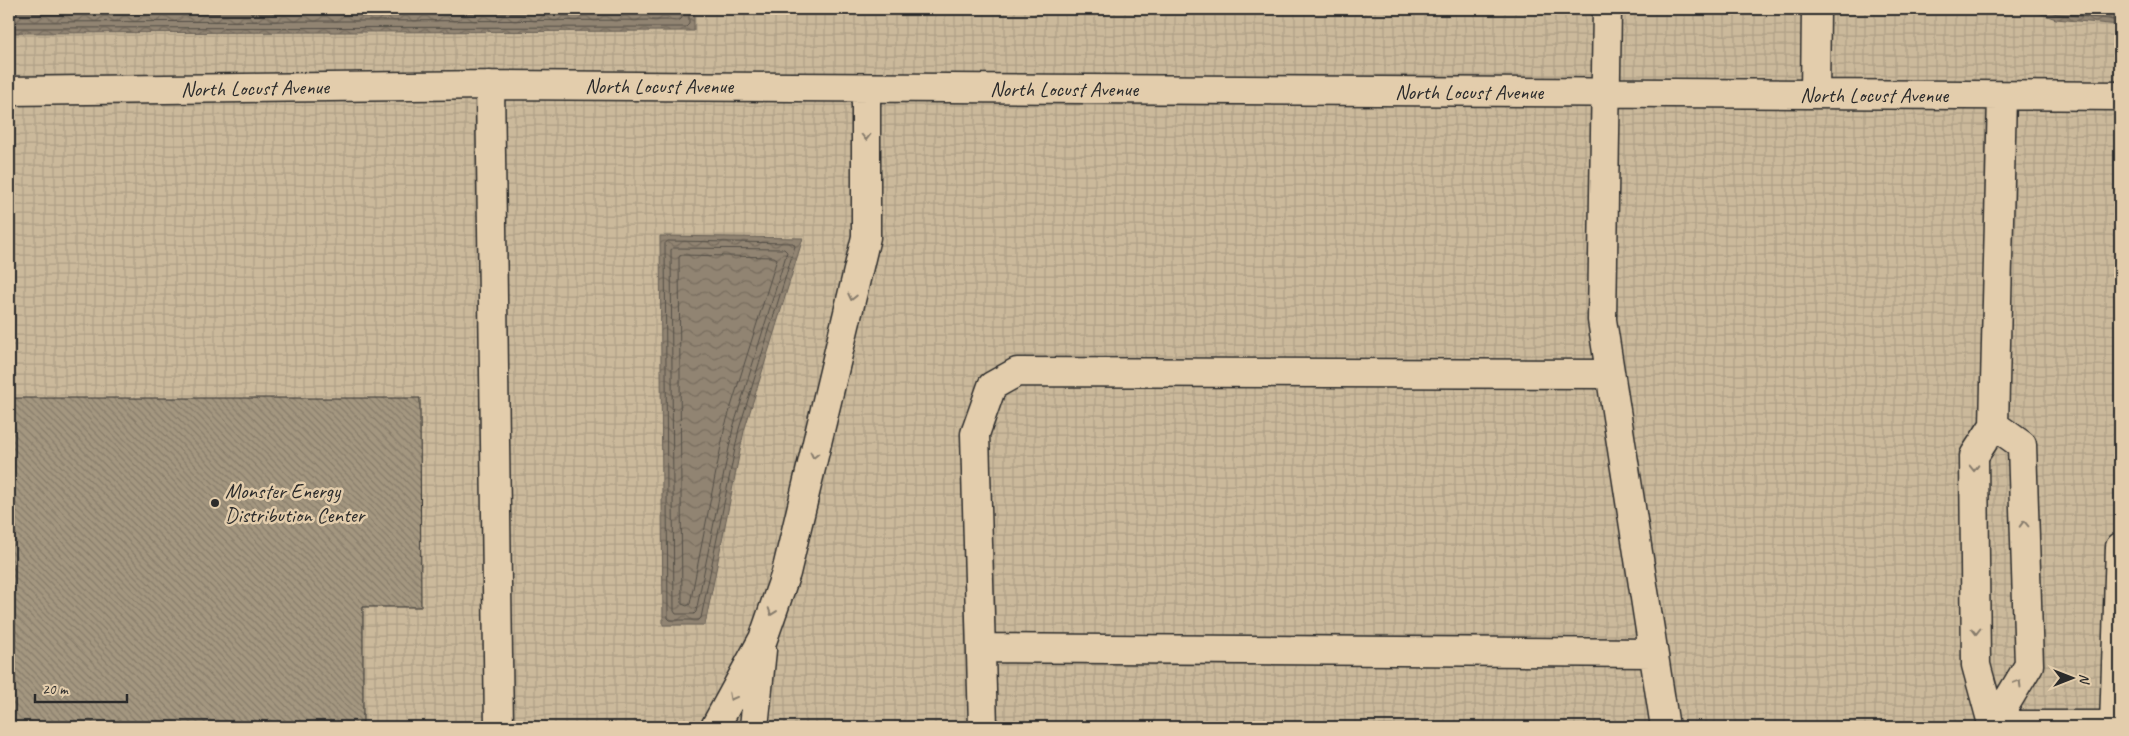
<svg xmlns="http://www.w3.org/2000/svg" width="2129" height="736" font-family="Caveat,sans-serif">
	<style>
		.industrial { fill: url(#industrial-grid) }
		.water { fill: url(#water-waves); stroke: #686056 }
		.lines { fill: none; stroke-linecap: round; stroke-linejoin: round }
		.shore { stroke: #544f47; stroke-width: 1 }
		.building { fill: url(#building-back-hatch); stroke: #2b2b2b }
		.minor-casing { stroke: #2b2b2b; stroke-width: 31 }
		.minor { stroke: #e3cdac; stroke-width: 28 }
		.oneway { stroke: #877c6c }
		.poi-dot { fill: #2b2b2b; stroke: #e3cdac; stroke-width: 2 }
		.labels { text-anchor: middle; stroke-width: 5; stroke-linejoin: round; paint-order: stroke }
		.street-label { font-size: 21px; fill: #2b2b2b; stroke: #e3cdac }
		.poi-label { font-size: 21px; fill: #2b2b2b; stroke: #e3cdac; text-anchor: start }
	</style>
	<defs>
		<pattern id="industrial-grid" width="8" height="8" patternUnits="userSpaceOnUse" patternTransform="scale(1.25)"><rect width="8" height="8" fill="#cbb99b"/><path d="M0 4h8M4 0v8" fill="none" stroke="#ae9f86"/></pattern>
		<pattern id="water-waves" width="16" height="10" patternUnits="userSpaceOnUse" patternTransform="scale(1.25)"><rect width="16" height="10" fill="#918472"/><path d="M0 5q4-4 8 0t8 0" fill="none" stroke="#776c5e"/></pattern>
		<pattern id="building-back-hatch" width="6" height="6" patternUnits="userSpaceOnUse" patternTransform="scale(1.25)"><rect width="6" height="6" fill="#a49780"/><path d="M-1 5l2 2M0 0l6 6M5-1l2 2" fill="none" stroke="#867b69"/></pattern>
	</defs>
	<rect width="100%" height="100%" fill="#dcc7a7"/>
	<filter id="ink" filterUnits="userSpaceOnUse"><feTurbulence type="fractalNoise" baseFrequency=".02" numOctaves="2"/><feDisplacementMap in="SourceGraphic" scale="10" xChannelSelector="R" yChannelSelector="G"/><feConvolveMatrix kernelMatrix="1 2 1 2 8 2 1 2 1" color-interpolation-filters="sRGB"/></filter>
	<g filter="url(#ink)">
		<path class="industrial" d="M 9,9 L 2120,9 L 2120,727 L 9,727 Z"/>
		<path class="water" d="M 9,9 L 694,9 L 694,31 L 9,33 Z
			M 2027,9 L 2120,9 L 2120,25 L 2056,19 Z
			M 660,236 L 803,238 L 744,431 L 705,625 L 663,625 Z"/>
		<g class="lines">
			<path class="shore" d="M 2042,9 L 2057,14 L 2120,20
				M 2069,9 L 2120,14
				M 9,14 L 672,13 L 675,9
				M 9,22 L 680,20 L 682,18 L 682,9
				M 9,28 L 686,27 L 689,24 L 689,9
				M 668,241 L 793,243 L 795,246 L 739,429 L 701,618 L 699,620 L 670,620 L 668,618 L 665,244 Z
				M 674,248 L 784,249 L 787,252 L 733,428 L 696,612 L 694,614 L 676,614 L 674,611 L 671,250 Z
				M 681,255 L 774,257 L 777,259 L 725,426 L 690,604 L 687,606 L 682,604 L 679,258 Z"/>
		</g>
		<path class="building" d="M 9,398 L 420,398 L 421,607 L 363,607 L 363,727 L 9,727 Z"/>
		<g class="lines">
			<defs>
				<path id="minor" d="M 1607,9 L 1602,320 L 1665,727
					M 490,85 L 499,727
					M 9,91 L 490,85 L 2120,96
					M 1815,94 L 1816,9
					M 981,648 L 1653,653
					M 1993,725 L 2029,665 L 2022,445 L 1994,425
					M 1993,725 L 2120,725
					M 2114,725 L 2120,547
					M 715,727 L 763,639 L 786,573 L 866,237 L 866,88
					M 754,727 L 762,650
					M 983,727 L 975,434 L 992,386 L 1017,372 L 1610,374
					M 1993,727 L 1976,665 L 1974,456 L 1994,425 L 2002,96"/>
			</defs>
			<use href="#minor" class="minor-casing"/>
			<use href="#minor" class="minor"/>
		</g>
		<defs><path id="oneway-chevron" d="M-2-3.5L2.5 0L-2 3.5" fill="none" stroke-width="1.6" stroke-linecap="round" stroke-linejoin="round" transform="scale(1.25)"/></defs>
		<g class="oneway">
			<use href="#oneway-chevron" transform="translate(866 137) rotate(90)"/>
			<use href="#oneway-chevron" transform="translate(852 297) rotate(103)"/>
			<use href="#oneway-chevron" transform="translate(814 455) rotate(103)"/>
			<use href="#oneway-chevron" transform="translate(1974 468) rotate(89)"/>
			<use href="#oneway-chevron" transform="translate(2024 524) rotate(-92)"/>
			<use href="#oneway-chevron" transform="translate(772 612) rotate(109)"/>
			<use href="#oneway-chevron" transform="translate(1976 631) rotate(90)"/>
			<use href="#oneway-chevron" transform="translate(2018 683) rotate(-59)"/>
			<use href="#oneway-chevron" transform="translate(732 697) rotate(118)"/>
		</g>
	</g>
	<circle class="poi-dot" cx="215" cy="503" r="5"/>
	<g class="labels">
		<g class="street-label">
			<text x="659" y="93">North Locust Avenue</text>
			<text transform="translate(255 88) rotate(-1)" y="7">North Locust Avenue</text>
			<text x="1064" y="96">North Locust Avenue</text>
			<text x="1469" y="99">North Locust Avenue</text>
			<text x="1874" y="102">North Locust Avenue</text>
		</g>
		<g class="poi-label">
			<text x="225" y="498">Monster Energy<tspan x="225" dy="24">Distribution Center</tspan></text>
		</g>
	</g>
	<rect width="2129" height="736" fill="none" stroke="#e3cdac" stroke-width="30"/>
	<rect x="15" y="15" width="2099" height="706" fill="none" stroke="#2b2b2b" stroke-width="2" filter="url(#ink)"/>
	<g transform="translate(2072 678) rotate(90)" stroke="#e3cdac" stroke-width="4" paint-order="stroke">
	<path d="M0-4L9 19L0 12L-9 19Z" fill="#2b2b2b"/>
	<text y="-8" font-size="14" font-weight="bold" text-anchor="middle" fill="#2b2b2b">N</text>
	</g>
	<path d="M35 694v8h92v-8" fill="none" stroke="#2b2b2b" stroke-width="2.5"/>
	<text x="42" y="694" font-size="15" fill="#2b2b2b" stroke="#e3cdac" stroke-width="4" paint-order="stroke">20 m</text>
</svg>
